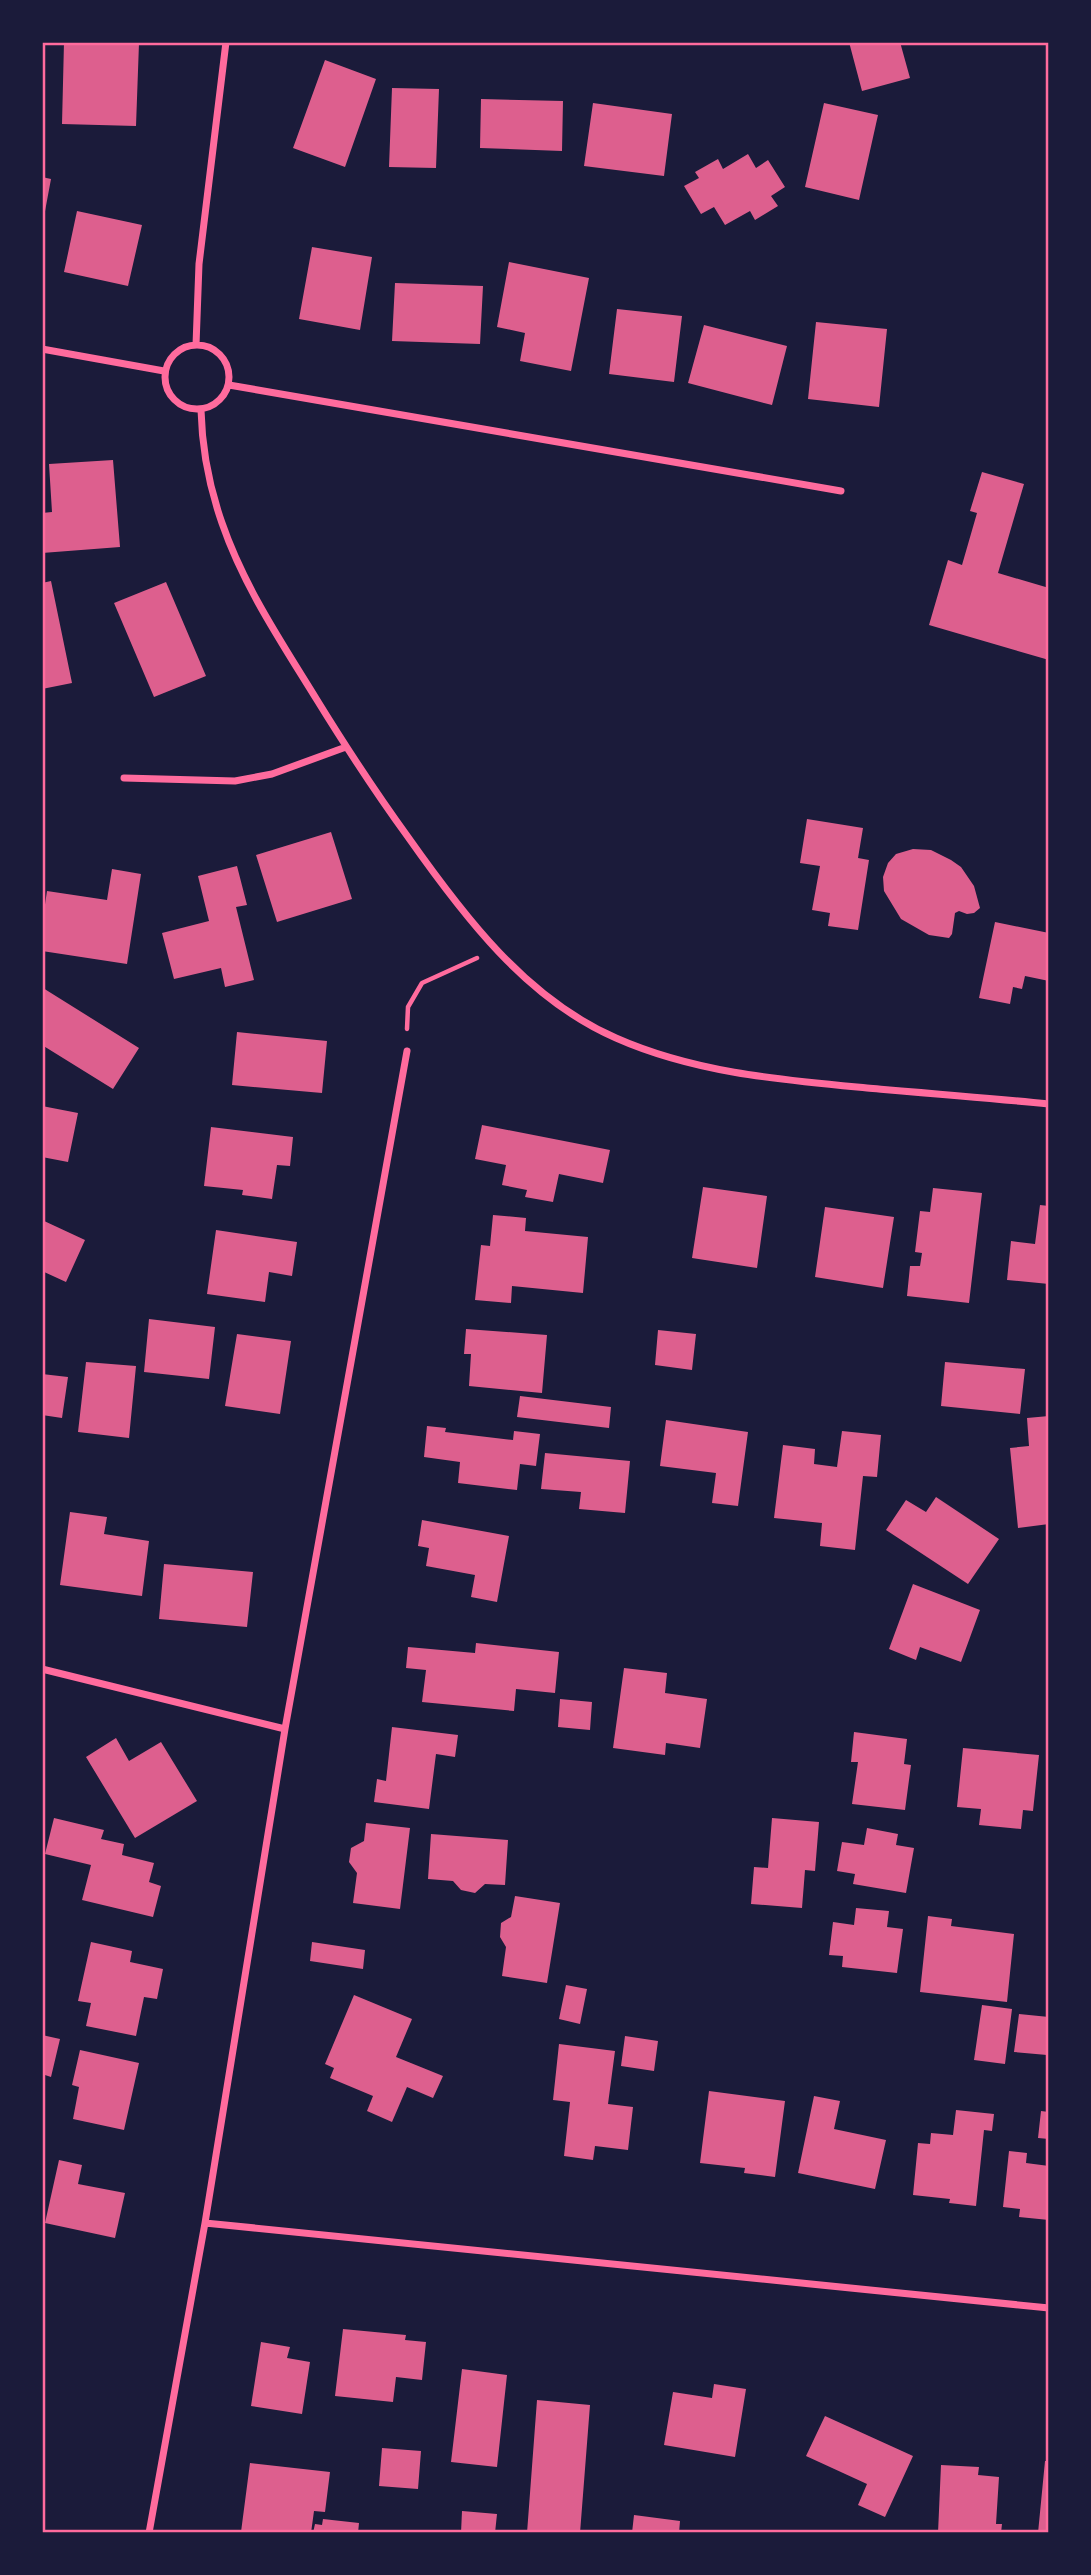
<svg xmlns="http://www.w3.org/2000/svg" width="1091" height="2575" font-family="Raleway,sans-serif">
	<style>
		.building { fill: #dd5f8e }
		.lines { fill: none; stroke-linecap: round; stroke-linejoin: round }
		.path { stroke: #ff6b9d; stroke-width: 4.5 }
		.minor { stroke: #ff6b9d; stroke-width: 7 }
		.neatline { fill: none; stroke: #ff6b9d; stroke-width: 2.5 }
	</style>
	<rect width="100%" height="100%" fill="#1b1b3a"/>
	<path class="building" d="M 64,42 L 139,43 L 136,126 L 62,124 Z
		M 849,42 L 900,42 L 910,78 L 862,91 Z
		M 325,60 L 376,79 L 345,167 L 293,148 Z
		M 392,88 L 439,89 L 436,168 L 389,167 Z
		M 481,99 L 563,101 L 562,151 L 480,148 Z
		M 593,103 L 672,114 L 664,176 L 584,166 Z
		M 824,103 L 878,115 L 859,200 L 805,187 Z
		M 748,154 L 756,168 L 768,160 L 785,187 L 771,196 L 778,206 L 755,220 L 750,211 L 725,225 L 714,207 L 701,214 L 684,186 L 699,178 L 695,172 L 718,159 L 723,169 Z
		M 42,177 L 51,179 L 43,222 L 42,222 Z
		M 77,211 L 142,225 L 128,286 L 64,272 Z
		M 312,247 L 372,257 L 360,330 L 299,319 Z
		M 509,262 L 589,278 L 571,371 L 520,361 L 525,333 L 497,327 Z
		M 395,283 L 483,286 L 480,344 L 392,341 Z
		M 617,309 L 682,316 L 674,382 L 609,374 Z
		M 816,322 L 887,329 L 879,407 L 808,399 Z
		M 704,325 L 787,346 L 772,405 L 688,383 Z
		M 113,460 L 120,547 L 42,553 L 42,513 L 52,512 L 49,464 Z
		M 982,472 L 1024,484 L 998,573 L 1049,588 L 1049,660 L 929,625 L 948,560 L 962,565 L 977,513 L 970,511 Z
		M 51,581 L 72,683 L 42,689 L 42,583 Z
		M 166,582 L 206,676 L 154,697 L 114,603 Z
		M 807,819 L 863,828 L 858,858 L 869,860 L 858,930 L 828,926 L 830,913 L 812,910 L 820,866 L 800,863 Z
		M 331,832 L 352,899 L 277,922 L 256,855 Z
		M 913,849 L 931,850 L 951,860 L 961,867 L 974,886 L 980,908 L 974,913 L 967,914 L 959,911 L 955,913 L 952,934 L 949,938 L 929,935 L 901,919 L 884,891 L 883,877 L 888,863 L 896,854 Z
		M 237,866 L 247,905 L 236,907 L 254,980 L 225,987 L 221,968 L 174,979 L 162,933 L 209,921 L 198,876 Z
		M 112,869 L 141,874 L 127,964 L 42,951 L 42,925 L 47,891 L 107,900 Z
		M 995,922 L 1049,933 L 1049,981 L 1025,976 L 1022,989 L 1013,987 L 1010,1004 L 979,998 Z
		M 43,988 L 139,1048 L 113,1089 L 42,1045 Z
		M 237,1032 L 327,1041 L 322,1093 L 232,1085 Z
		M 42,1106 L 78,1113 L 68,1162 L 42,1157 Z
		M 482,1125 L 610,1150 L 603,1183 L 559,1174 L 553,1202 L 525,1197 L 527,1190 L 502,1185 L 506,1165 L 475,1159 Z
		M 211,1127 L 293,1137 L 290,1166 L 277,1165 L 272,1199 L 242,1195 L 243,1190 L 204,1186 Z
		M 703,1187 L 767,1196 L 757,1268 L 692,1258 Z
		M 933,1188 L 982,1193 L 969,1303 L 907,1296 L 910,1266 L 920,1266 L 922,1253 L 915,1252 L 920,1211 L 930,1212 Z
		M 1040,1205 L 1049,1206 L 1049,1284 L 1007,1280 L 1011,1241 L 1035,1244 Z
		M 825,1207 L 894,1217 L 883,1288 L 815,1277 Z
		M 493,1215 L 526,1218 L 525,1231 L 588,1237 L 583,1293 L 512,1286 L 511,1303 L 475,1300 L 481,1245 L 490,1246 Z
		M 42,1220 L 85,1240 L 66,1282 L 42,1271 Z
		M 216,1230 L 297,1242 L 292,1276 L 269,1272 L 265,1302 L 207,1294 Z
		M 149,1319 L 215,1327 L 209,1379 L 144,1372 Z
		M 466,1329 L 547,1335 L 542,1393 L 469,1386 L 471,1354 L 464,1354 Z
		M 658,1330 L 696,1334 L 692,1370 L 655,1365 Z
		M 237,1334 L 291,1341 L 280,1414 L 225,1406 Z
		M 86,1362 L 136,1366 L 129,1438 L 78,1432 Z
		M 945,1362 L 1025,1369 L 1020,1414 L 941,1406 Z
		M 42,1374 L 68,1377 L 62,1418 L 42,1415 Z
		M 520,1396 L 611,1407 L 609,1428 L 517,1417 Z
		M 1049,1416 L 1049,1524 L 1018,1528 L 1010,1448 L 1029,1446 L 1027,1418 Z
		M 666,1420 L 748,1432 L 738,1506 L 712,1503 L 716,1473 L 660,1466 Z
		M 427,1426 L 446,1428 L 445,1432 L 513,1440 L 514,1431 L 540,1434 L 536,1466 L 520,1464 L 517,1490 L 458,1483 L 460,1462 L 424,1457 Z
		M 842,1431 L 881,1435 L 877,1477 L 863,1476 L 855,1550 L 820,1546 L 822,1523 L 774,1518 L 783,1445 L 815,1449 L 814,1464 L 837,1467 Z
		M 545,1453 L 630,1461 L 625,1513 L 579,1509 L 581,1492 L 541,1489 Z
		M 936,1497 L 999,1539 L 968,1584 L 886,1530 L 906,1500 L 926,1512 Z
		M 70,1512 L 107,1517 L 104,1534 L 149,1541 L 142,1596 L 60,1585 Z
		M 422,1520 L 509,1536 L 497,1602 L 471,1597 L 475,1575 L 426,1566 L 429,1548 L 418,1546 Z
		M 164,1564 L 253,1572 L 247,1627 L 159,1619 Z
		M 913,1584 L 980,1610 L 961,1662 L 920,1647 L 916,1660 L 889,1649 Z
		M 476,1643 L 559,1652 L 555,1693 L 516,1689 L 514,1711 L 422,1702 L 426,1670 L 406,1668 L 408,1647 L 475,1653 Z
		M 624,1668 L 667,1673 L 665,1693 L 707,1699 L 700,1748 L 666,1743 L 665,1755 L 613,1748 Z
		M 560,1699 L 592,1702 L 590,1730 L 558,1727 Z
		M 392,1727 L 458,1735 L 455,1757 L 436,1754 L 429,1809 L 374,1802 L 377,1779 L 386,1781 Z
		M 854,1732 L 907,1739 L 904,1764 L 911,1765 L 905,1810 L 852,1804 L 858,1762 L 851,1762 Z
		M 116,1738 L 129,1761 L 161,1742 L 197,1801 L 135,1838 L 86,1757 Z
		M 963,1748 L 1039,1755 L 1033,1811 L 1023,1810 L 1021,1829 L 979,1825 L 981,1809 L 957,1807 Z
		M 54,1818 L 104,1830 L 101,1839 L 124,1844 L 122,1855 L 154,1863 L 149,1882 L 161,1886 L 153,1917 L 82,1900 L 91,1865 L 45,1854 Z
		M 772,1818 L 819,1822 L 815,1871 L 805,1870 L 802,1908 L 751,1904 L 754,1867 L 768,1868 Z
		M 366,1823 L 410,1828 L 400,1909 L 353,1903 L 357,1873 L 349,1862 L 351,1848 L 364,1841 Z
		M 867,1828 L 898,1834 L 896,1845 L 914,1848 L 906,1893 L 853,1884 L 855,1874 L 837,1871 L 842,1842 L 864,1845 Z
		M 431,1834 L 508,1840 L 505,1885 L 485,1884 L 475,1893 L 461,1890 L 453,1881 L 428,1879 Z
		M 515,1896 L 560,1903 L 547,1983 L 502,1976 L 506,1947 L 500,1937 L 501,1923 L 511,1917 Z
		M 856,1908 L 889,1911 L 887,1927 L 903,1929 L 897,1973 L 842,1967 L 843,1956 L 829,1955 L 833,1922 L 854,1925 Z
		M 928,1916 L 952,1919 L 951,1926 L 1014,1934 L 1007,2002 L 920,1992 Z
		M 91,1942 L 132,1951 L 130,1962 L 163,1969 L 157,1999 L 144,1997 L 136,2036 L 86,2026 L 91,2003 L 78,2001 Z
		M 312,1942 L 365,1950 L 363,1969 L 310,1961 Z
		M 566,1985 L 587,1989 L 580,2024 L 559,2019 Z
		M 354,1995 L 412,2019 L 396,2057 L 443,2076 L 433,2098 L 407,2087 L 392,2122 L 367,2111 L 373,2096 L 330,2078 L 334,2068 L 325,2064 Z
		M 982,2005 L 1012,2009 L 1005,2064 L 974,2060 Z
		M 1019,2014 L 1049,2017 L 1047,2055 L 1014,2052 Z
		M 42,2035 L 60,2039 L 51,2077 L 42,2074 Z
		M 625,2036 L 658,2041 L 654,2071 L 621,2066 Z
		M 559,2044 L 615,2051 L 608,2104 L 633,2107 L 628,2150 L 595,2146 L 593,2160 L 564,2156 L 570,2102 L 553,2100 Z
		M 80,2050 L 139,2063 L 124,2130 L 73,2119 L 79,2087 L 72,2085 Z
		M 709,2091 L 785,2101 L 775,2177 L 744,2173 L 745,2168 L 700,2163 Z
		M 814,2096 L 840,2101 L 834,2129 L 886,2140 L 875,2189 L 798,2173 Z
		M 956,2110 L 994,2114 L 992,2131 L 984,2130 L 976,2206 L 949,2203 L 950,2199 L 913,2195 L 918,2143 L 930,2144 L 931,2133 L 953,2135 Z
		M 1041,2111 L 1049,2112 L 1049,2139 L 1038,2138 Z
		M 1009,2151 L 1027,2153 L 1026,2163 L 1049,2166 L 1049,2220 L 1019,2217 L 1020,2209 L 1003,2207 Z
		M 59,2160 L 82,2165 L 78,2184 L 125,2193 L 115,2238 L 45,2223 Z
		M 343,2329 L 406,2335 L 405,2340 L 426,2342 L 422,2380 L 396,2377 L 393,2402 L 335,2396 Z
		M 261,2342 L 290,2347 L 287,2358 L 310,2362 L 302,2414 L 251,2406 Z
		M 462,2369 L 507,2375 L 497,2467 L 451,2462 Z
		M 714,2384 L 746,2389 L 735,2457 L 664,2445 L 673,2392 L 712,2398 Z
		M 537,2400 L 590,2405 L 580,2533 L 527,2533 Z
		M 825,2416 L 913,2456 L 885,2517 L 858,2505 L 867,2484 L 806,2456 Z
		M 382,2448 L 421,2451 L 418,2489 L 379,2486 Z
		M 1045,2461 L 1049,2461 L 1049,2533 L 1038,2533 Z
		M 250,2463 L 330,2472 L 325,2512 L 314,2511 L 311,2533 L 241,2532 Z
		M 941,2465 L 979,2467 L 978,2475 L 999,2477 L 996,2524 L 1002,2524 L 1001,2533 L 938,2533 Z
		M 462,2511 L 497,2514 L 495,2533 L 461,2533 Z
		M 634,2515 L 680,2521 L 679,2533 L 632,2533 Z
		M 323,2519 L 359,2523 L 358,2533 L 313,2533 L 315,2524 L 322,2525 Z"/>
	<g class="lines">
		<path class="path" d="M 407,1029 L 408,1007 L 422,983 L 477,958"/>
		<path class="minor" d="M165 377a32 32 0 1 1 64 0a32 32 0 1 1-64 0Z
			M 196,345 L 199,264 L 226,42
			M 42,349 L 164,371
			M 229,385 L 841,491
			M 201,410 C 202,449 209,486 222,523 C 244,587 282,643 317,700 C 346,747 376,793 408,837 C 463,915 526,999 616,1038 C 695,1073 782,1080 867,1088 C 927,1093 988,1098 1049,1104
			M 124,778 L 235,781 L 272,774 L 346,747
			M 42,1669 L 285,1729
			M 205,2223 L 1049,2308
			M 149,2533 L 205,2223 L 285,1729 L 407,1051"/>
	</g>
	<rect width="1091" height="2575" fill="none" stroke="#1b1b3a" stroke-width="88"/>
	<rect x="44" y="44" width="1003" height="2487" class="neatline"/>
</svg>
